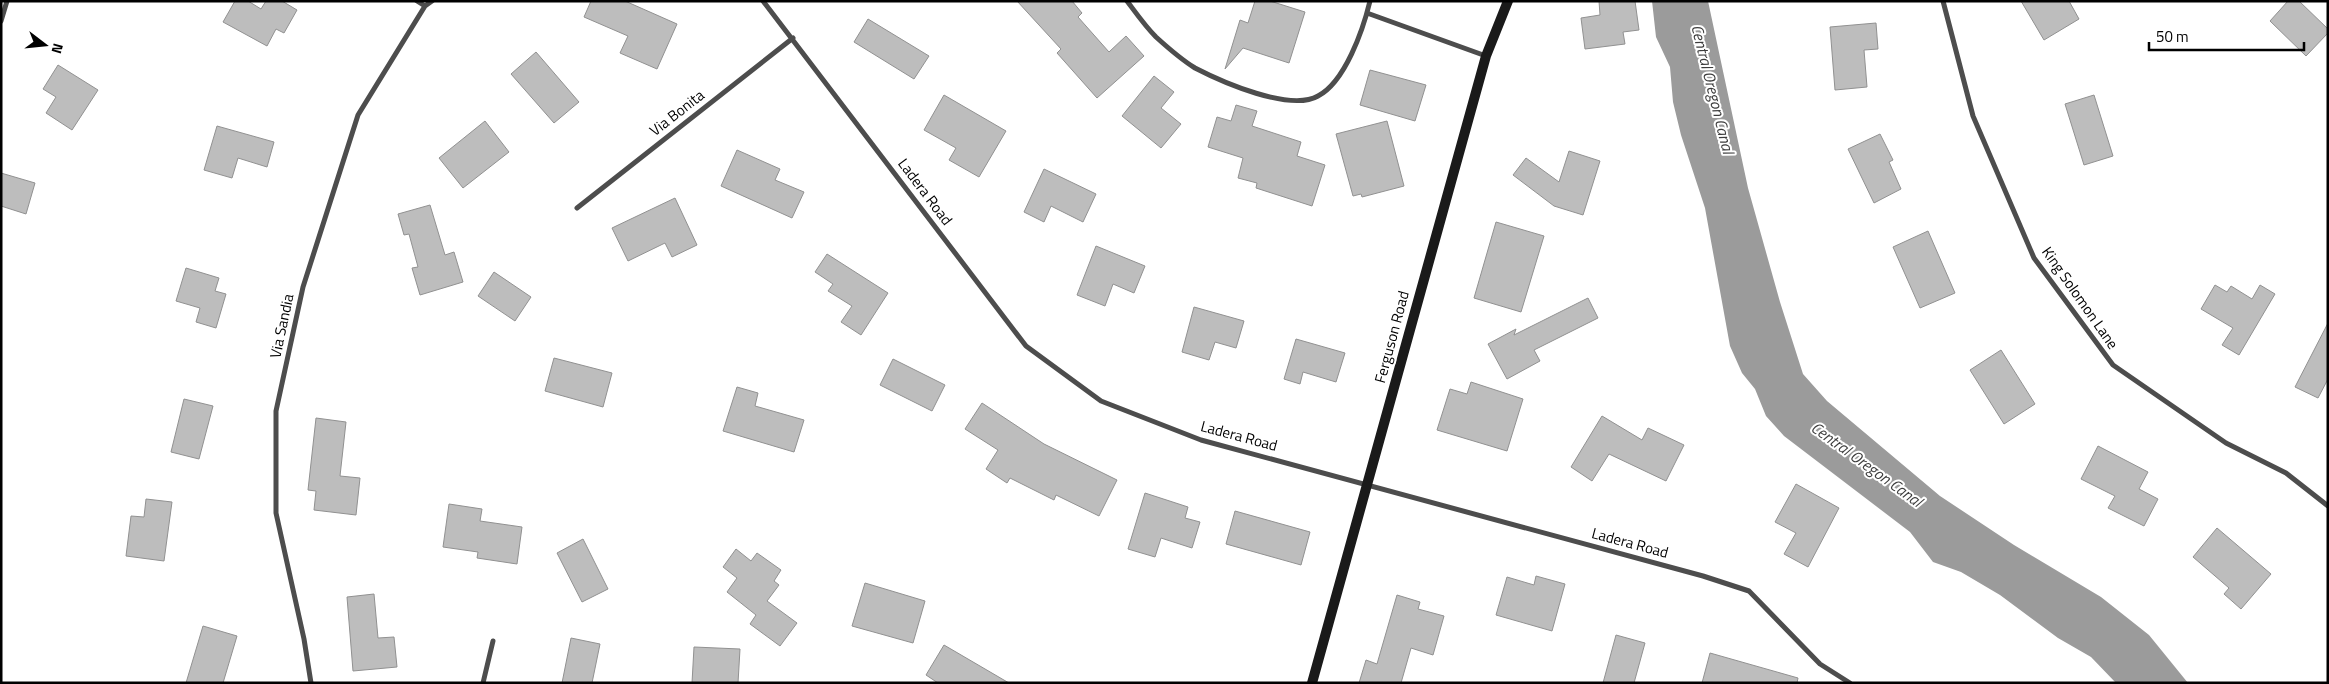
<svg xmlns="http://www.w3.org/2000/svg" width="2329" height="684" font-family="'Titillium Web',sans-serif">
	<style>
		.water { fill: #9b9b9b }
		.building { fill: #bdbdbd; stroke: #919191 }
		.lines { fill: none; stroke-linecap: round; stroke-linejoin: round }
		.street { stroke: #4d4d4d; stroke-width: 5 }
		.secondary { stroke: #1a1a1a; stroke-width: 10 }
		.labels { text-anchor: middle; stroke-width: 4; stroke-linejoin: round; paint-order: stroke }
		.street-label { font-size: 15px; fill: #000; stroke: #fff }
		.water-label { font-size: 16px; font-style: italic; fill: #3c3c3c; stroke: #fff }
	</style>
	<rect width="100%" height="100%" fill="#fff"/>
	<path class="water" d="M 1652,1 L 1708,1 L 1748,188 L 1780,302 L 1803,374 L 1827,401 L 1940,496 L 2014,545 L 2101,597 L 2149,635 L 2188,683 L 2116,683 L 2091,657 L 2058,638 L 2000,595 L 1961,572 L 1933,562 L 1910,532 L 1784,436 L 1766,416 L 1755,389 L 1742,373 L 1730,346 L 1705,208 L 1681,135 L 1673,102 L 1670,67 L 1656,37 Z"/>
	<path class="building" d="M 235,1 L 248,1 L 261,9 L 266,1 L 282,1 L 297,10 L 284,33 L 276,29 L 267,46 L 223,22 Z
		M 591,1 L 625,1 L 677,24 L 657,69 L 620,53 L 628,36 L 584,17 Z
		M 1017,1 L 1072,1 L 1082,13 L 1078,17 L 1109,52 L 1126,36 L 1144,56 L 1097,98 L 1057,53 L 1061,49 Z
		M 1255,1 L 1270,1 L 1305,12 L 1289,63 L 1243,48 L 1225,69 L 1240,20 L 1248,23 Z
		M 1599,1 L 1635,1 L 1639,30 L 1623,32 L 1625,44 L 1585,49 L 1581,18 L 1600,15 Z
		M 2021,1 L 2069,1 L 2079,19 L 2044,40 Z
		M 2288,1 L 2299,1 L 2328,29 L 2328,33 L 2306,56 L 2270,21 Z
		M 868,19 L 929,56 L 914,79 L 854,42 Z
		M 1876,23 L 1878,49 L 1864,50 L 1867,87 L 1835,90 L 1830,27 Z
		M 536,52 L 579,102 L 554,123 L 511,74 Z
		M 58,65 L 98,90 L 72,130 L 46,113 L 56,97 L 43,89 Z
		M 1370,70 L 1426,85 L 1415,121 L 1360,105 Z
		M 1154,76 L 1174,92 L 1161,108 L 1181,124 L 1161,148 L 1122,116 Z
		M 944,95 L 1006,131 L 979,177 L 949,160 L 956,148 L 924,130 Z
		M 2094,95 L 2113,156 L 2084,165 L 2065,104 Z
		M 1236,105 L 1257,111 L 1252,126 L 1301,142 L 1297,156 L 1325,165 L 1312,206 L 1256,188 L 1257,183 L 1238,178 L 1243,158 L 1208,147 L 1217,117 L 1231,121 Z
		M 485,121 L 509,152 L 463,188 L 439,158 Z
		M 1387,121 L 1404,186 L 1362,197 L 1361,194 L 1353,196 L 1336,134 Z
		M 217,126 L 274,142 L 267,167 L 238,158 L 232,178 L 204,170 Z
		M 1880,134 L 1893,160 L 1889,162 L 1901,189 L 1874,203 L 1848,149 Z
		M 737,150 L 780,169 L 775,180 L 804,192 L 792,218 L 721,186 Z
		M 1569,151 L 1600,161 L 1583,215 L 1554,206 L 1513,175 L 1526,158 L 1559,182 Z
		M 1044,169 L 1096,194 L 1083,222 L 1051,206 L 1044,222 L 1024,212 Z
		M 1,173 L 35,183 L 26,214 L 1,206 Z
		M 675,198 L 697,245 L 672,257 L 665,243 L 628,261 L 612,228 Z
		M 430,205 L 445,255 L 454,252 L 463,282 L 420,295 L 412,268 L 418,267 L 409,234 L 404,235 L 398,214 Z
		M 1496,222 L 1544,236 L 1521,312 L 1474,298 Z
		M 1928,231 L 1955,293 L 1920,308 L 1893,247 Z
		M 1096,246 L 1145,266 L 1134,293 L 1113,284 L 1105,306 L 1077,295 Z
		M 827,254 L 888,293 L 861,335 L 841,322 L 852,306 L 828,291 L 833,284 L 815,272 Z
		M 186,268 L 219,278 L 215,291 L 226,294 L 216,328 L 196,322 L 200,308 L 176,301 Z
		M 494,272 L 531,297 L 515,321 L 478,296 Z
		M 2215,285 L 2227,292 L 2231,286 L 2252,299 L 2260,285 L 2275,294 L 2239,355 L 2222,345 L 2233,328 L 2201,309 Z
		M 1588,298 L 1598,318 L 1534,350 L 1540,361 L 1507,379 L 1488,344 L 1516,329 L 1514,335 Z
		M 1194,307 L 1244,321 L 1236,348 L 1215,342 L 1209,360 L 1182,352 Z
		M 2328,323 L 2328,379 L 2318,398 L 2295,387 Z
		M 1296,339 L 1345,353 L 1336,382 L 1303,372 L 1300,384 L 1284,379 Z
		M 2001,350 L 2035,404 L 2004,424 L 1970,370 Z
		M 554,358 L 612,373 L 603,407 L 545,391 Z
		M 893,359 L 945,385 L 932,411 L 880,385 Z
		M 1471,382 L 1523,399 L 1507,451 L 1437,430 L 1450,389 L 1467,394 Z
		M 737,387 L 758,393 L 755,406 L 804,420 L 794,452 L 723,431 Z
		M 184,399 L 213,406 L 199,459 L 171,452 Z
		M 982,403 L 1044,444 L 1117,480 L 1099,516 L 1056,495 L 1054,500 L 1010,478 L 1007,483 L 986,469 L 998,450 L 965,429 Z
		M 1602,416 L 1642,440 L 1648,428 L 1684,445 L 1666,481 L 1609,454 L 1592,481 L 1571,467 Z
		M 316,418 L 346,422 L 340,476 L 360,478 L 356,515 L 314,510 L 316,491 L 308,490 Z
		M 2098,446 L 2148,472 L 2139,489 L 2158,499 L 2144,526 L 2108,508 L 2115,496 L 2081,479 Z
		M 1796,484 L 1839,508 L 1808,567 L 1784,554 L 1796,533 L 1775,522 Z
		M 1145,493 L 1188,507 L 1185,518 L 1200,522 L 1192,548 L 1161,538 L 1155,557 L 1128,549 Z
		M 146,499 L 172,502 L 164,561 L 126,556 L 131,516 L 144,517 Z
		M 449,504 L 482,509 L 480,521 L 522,527 L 517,564 L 477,558 L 478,552 L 443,547 Z
		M 1235,511 L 1310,532 L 1301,565 L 1226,544 Z
		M 2217,528 L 2271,574 L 2241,609 L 2224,594 L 2229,588 L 2193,557 Z
		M 583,539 L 608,589 L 582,602 L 557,553 Z
		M 736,549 L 751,561 L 757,553 L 781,570 L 774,581 L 779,585 L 767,601 L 797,623 L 780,646 L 750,624 L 756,615 L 727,592 L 737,578 L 723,567 Z
		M 1536,576 L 1565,584 L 1552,631 L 1496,615 L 1507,577 L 1534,585 Z
		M 865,583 L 925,601 L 913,643 L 852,626 Z
		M 374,594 L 378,638 L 394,637 L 397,667 L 353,671 L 347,597 Z
		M 1397,595 L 1420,602 L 1418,609 L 1444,616 L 1433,655 L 1411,648 L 1401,683 L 1359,683 L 1366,660 L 1377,664 Z
		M 203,626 L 237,636 L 223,683 L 186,683 Z
		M 1616,635 L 1645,643 L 1634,683 L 1603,683 Z
		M 571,638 L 600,644 L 592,683 L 562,683 Z
		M 944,645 L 1009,683 L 938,683 L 926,675 Z
		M 694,647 L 740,649 L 738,683 L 692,683 Z
		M 1710,653 L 1798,678 L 1797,683 L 1702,683 Z"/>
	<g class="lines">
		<path class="street" d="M 417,1 L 425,6
			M 763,1 L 1026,346 L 1101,401 L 1201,440 L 1703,576 L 1749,591 L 1820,664 L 1850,683
			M 1127,1 C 1136,13 1145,26 1156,37 C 1167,47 1182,60 1195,68 C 1222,82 1290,112 1318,96 C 1345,82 1363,30 1370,1
			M 1943,1 L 1973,116 L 2034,258 L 2113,365 L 2226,443 L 2286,473 L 2328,506
			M 1367,13 L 1486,56
			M 1,21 L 7,1
			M 577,208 L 793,38
			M 311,683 L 304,639 L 276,513 L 276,411 L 303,287 L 358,115 L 425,6 L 432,1
			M 483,683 L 493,641"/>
		<path class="secondary" d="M 1312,683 L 1486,56 L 1508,1"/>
	</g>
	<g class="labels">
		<g class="street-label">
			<text transform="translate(677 113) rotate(-38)" y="5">Via Bonita</text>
			<text transform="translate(925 192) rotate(53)" y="5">Ladera Road</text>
			<text transform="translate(2080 298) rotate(55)" y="5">King Solomon Lane</text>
			<text transform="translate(282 326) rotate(-78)" y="5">Via Sandia</text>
			<text transform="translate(1392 337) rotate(-75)" y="5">Ferguson Road</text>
			<text transform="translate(1239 436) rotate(15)" y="5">Ladera Road</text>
			<text transform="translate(1630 543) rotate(15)" y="5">Ladera Road</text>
		</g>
		<g class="water-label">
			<text transform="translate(1713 89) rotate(76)" y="6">Central Oregon Canal</text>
			<text transform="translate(1867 464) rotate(36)" y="6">Central Oregon Canal</text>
		</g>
	</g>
	<rect width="2329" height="684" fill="none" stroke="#000000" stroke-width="5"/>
	<g transform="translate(45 45) rotate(106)" stroke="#ffffff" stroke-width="4" paint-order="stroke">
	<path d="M0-4L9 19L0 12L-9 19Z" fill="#000000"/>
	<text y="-8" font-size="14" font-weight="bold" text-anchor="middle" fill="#000000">N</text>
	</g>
	<path d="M2149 42v8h155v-8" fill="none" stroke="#000000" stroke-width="2.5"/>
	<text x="2156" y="42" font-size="15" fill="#000000" stroke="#ffffff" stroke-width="4" paint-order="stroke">50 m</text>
</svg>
